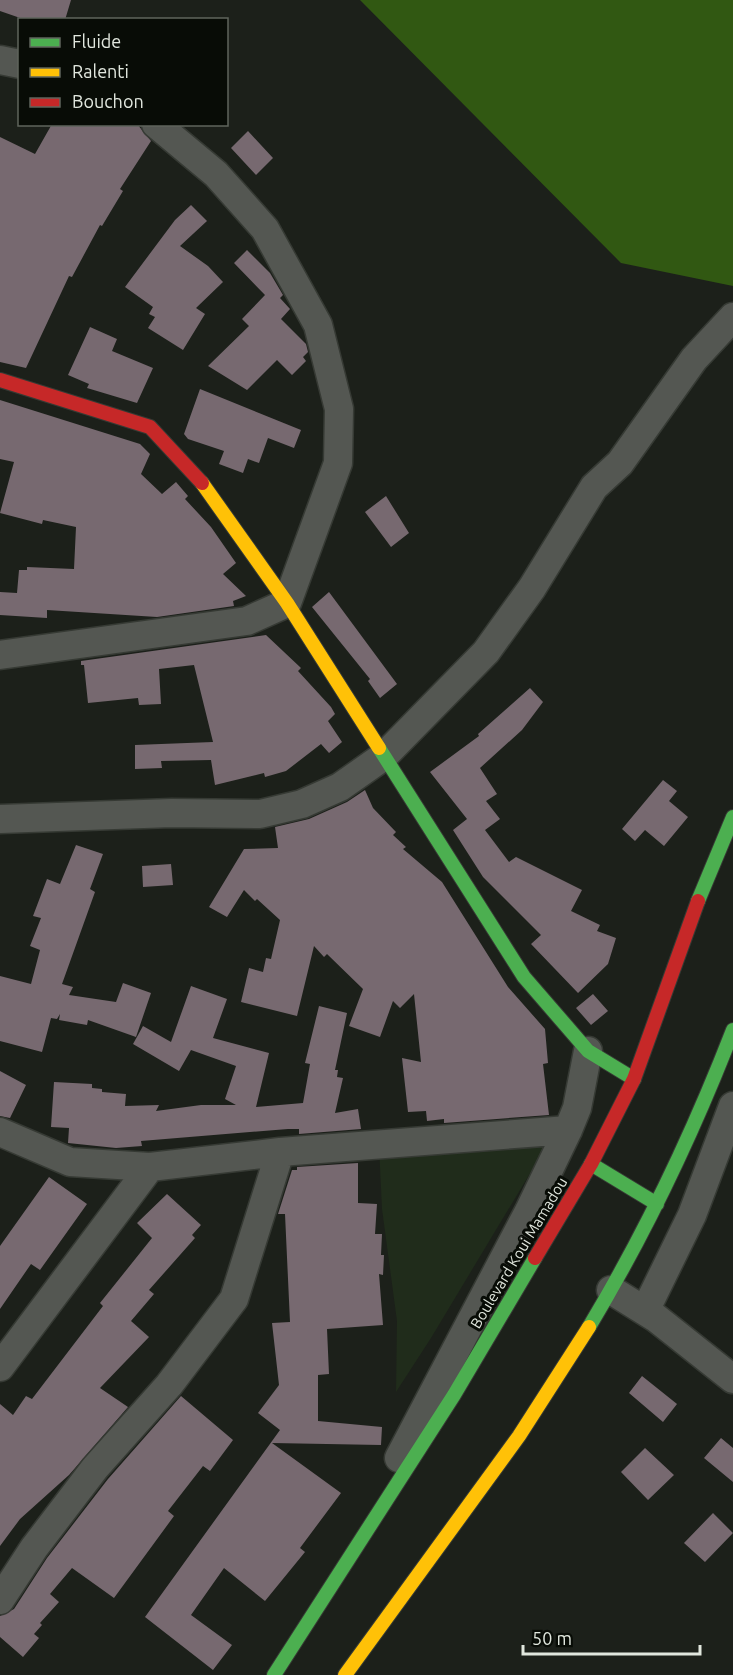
<svg xmlns="http://www.w3.org/2000/svg" width="733" height="1675" font-family="Ubuntu,sans-serif">
	<style>
		.built { fill: #202c1b }
		.forest { fill: #315812 }
		.building { fill: #776970 }
		.lines { fill: none; stroke-linecap: round; stroke-linejoin: round }
		.street-casing { stroke: #363a34; stroke-width: 31 }
		.fast-casing { stroke: #363a34; stroke-width: 16 }
		.slow-casing { stroke: #363a34; stroke-width: 16 }
		.jam-casing { stroke: #363a34; stroke-width: 16 }
		.street { stroke: #545752; stroke-width: 28 }
		.fast { stroke: #4caf50; stroke-width: 14 }
		.slow { stroke: #ffc107; stroke-width: 14 }
		.jam { stroke: #c62828; stroke-width: 14 }
		.labels { text-anchor: middle; stroke-width: 6; stroke-linejoin: round; paint-order: stroke }
		.street-label { font-size: 15px; fill: #e1e7de; stroke: #080c06 }
	</style>
	<rect width="100%" height="100%" fill="#1c201a"/>
	<path class="built" d="M 550,1140 L 431,1338 L 396,1392 L 397,1321 L 382,1209 L 379,1146 Z"/>
	<path class="forest" d="M 360,0 L 733,0 L 733,286 L 621,263 Z"/>
	<path class="building" d="M 0,0 L 71,0 L 65,20 L 26,20 L 0,11 Z
		M 52,124 L 137,124 L 151,141 L 120,189 L 123,191 L 102,226 L 100,225 L 72,277 L 69,276 L 26,368 L 0,362 L 0,137 L 35,154 Z
		M 248,131 L 273,158 L 256,175 L 231,148 Z
		M 191,205 L 207,221 L 180,246 L 208,266 L 223,282 L 196,308 L 205,314 L 183,350 L 148,328 L 155,317 L 149,314 L 153,307 L 125,287 L 175,220 Z
		M 247,250 L 270,273 L 283,295 L 280,298 L 290,309 L 281,319 L 306,344 L 308,352 L 303,357 L 306,361 L 292,375 L 277,360 L 247,390 L 208,366 L 249,326 L 242,319 L 265,295 L 234,263 Z
		M 90,327 L 117,339 L 112,351 L 153,368 L 137,403 L 87,388 L 89,384 L 68,375 Z
		M 200,389 L 301,430 L 294,448 L 268,438 L 259,463 L 248,459 L 243,473 L 219,464 L 224,451 L 188,439 L 184,434 Z
		M 0,400 L 140,444 L 150,454 L 141,474 L 162,494 L 176,482 L 188,496 L 185,499 L 211,527 L 236,563 L 223,574 L 246,596 L 233,601 L 234,606 L 157,617 L 47,610 L 47,618 L 0,615 L 0,592 L 17,593 L 19,570 L 27,570 L 27,567 L 74,569 L 76,527 L 43,520 L 42,524 L 0,513 L 14,462 L 0,459 Z
		M 386,496 L 409,533 L 391,547 L 365,512 Z
		M 329,592 L 397,684 L 380,698 L 368,681 L 370,679 L 312,607 Z
		M 266,635 L 301,668 L 298,671 L 331,707 L 335,714 L 328,721 L 342,742 L 329,753 L 321,744 L 286,771 L 265,777 L 264,773 L 215,785 L 211,760 L 161,761 L 162,768 L 135,769 L 135,745 L 213,742 L 194,665 L 159,669 L 161,704 L 139,705 L 138,698 L 88,703 L 84,665 L 81,665 L 81,661 Z
		M 530,688 L 543,702 L 522,730 L 480,768 L 497,794 L 486,801 L 500,819 L 485,830 L 509,862 L 516,857 L 582,890 L 571,911 L 600,925 L 597,931 L 616,938 L 608,964 L 578,993 L 531,944 L 541,935 L 483,877 L 453,830 L 467,819 L 430,772 L 479,736 L 478,734 Z
		M 663,780 L 677,791 L 669,801 L 688,817 L 664,846 L 645,830 L 635,841 L 622,829 Z
		M 365,790 L 373,808 L 396,832 L 393,835 L 406,847 L 403,849 L 442,882 L 508,987 L 545,1029 L 548,1063 L 543,1064 L 549,1115 L 444,1123 L 444,1119 L 427,1121 L 426,1111 L 408,1112 L 402,1058 L 421,1062 L 414,994 L 400,1008 L 393,1001 L 380,1037 L 349,1026 L 363,989 L 327,954 L 324,957 L 314,946 L 297,1016 L 241,1002 L 249,968 L 263,972 L 266,958 L 271,959 L 280,920 L 257,899 L 255,901 L 244,890 L 227,917 L 209,907 L 244,849 L 278,848 L 275,827 L 309,819 L 347,802 Z
		M 76,845 L 103,854 L 90,889 L 95,892 L 62,984 L 73,987 L 69,995 L 116,1002 L 123,983 L 151,993 L 136,1037 L 88,1020 L 87,1025 L 59,1020 L 60,1014 L 57,1019 L 51,1018 L 42,1052 L 0,1041 L 0,976 L 31,984 L 40,950 L 30,946 L 41,918 L 33,916 L 47,879 L 60,884 Z
		M 171,864 L 173,885 L 143,887 L 142,866 Z
		M 191,986 L 227,999 L 213,1038 L 269,1053 L 256,1107 L 303,1103 L 310,1064 L 305,1063 L 319,1006 L 347,1013 L 335,1070 L 338,1070 L 337,1077 L 343,1078 L 335,1113 L 358,1109 L 361,1129 L 299,1134 L 299,1129 L 288,1129 L 141,1141 L 142,1146 L 116,1148 L 68,1143 L 69,1128 L 51,1127 L 54,1082 L 92,1084 L 92,1088 L 102,1089 L 102,1092 L 126,1094 L 125,1106 L 159,1105 L 156,1111 L 201,1105 L 236,1105 L 225,1099 L 236,1066 L 191,1050 L 179,1071 L 133,1044 L 143,1026 L 171,1042 Z
		M 593,994 L 608,1011 L 591,1025 L 576,1008 Z
		M 0,1071 L 26,1085 L 10,1118 L 0,1116 Z
		M 358,1163 L 358,1203 L 377,1204 L 375,1234 L 382,1234 L 381,1255 L 384,1255 L 383,1275 L 379,1274 L 383,1325 L 327,1329 L 329,1374 L 318,1375 L 318,1421 L 382,1427 L 381,1445 L 272,1443 L 341,1493 L 300,1548 L 305,1552 L 265,1601 L 224,1568 L 191,1615 L 232,1645 L 213,1670 L 145,1617 L 280,1430 L 258,1413 L 279,1385 L 272,1323 L 290,1322 L 285,1214 L 278,1214 L 292,1170 L 297,1170 L 297,1167 Z
		M 49,1177 L 87,1204 L 40,1270 L 31,1264 L 0,1309 L 0,1246 Z
		M 167,1194 L 201,1225 L 192,1235 L 195,1238 L 149,1290 L 154,1294 L 131,1321 L 149,1337 L 100,1388 L 128,1407 L 69,1475 L 20,1519 L 0,1546 L 0,1404 L 13,1415 L 26,1396 L 32,1399 L 103,1306 L 100,1303 L 152,1238 L 137,1223 Z
		M 642,1376 L 677,1404 L 663,1422 L 629,1393 Z
		M 181,1396 L 233,1440 L 210,1471 L 203,1466 L 168,1511 L 174,1516 L 114,1598 L 72,1568 L 50,1594 L 59,1602 L 40,1623 L 42,1625 L 34,1634 L 39,1638 L 23,1657 L 0,1637 L 0,1616 L 14,1609 L 47,1558 L 108,1479 Z
		M 721,1438 L 733,1448 L 733,1482 L 704,1458 Z
		M 645,1448 L 674,1475 L 648,1500 L 621,1472 Z
		M 713,1513 L 733,1533 L 705,1562 L 684,1543 Z"/>
	<g class="lines">
		<defs>
			<path id="street" d="M 0,60 L 20,64
				M 0,655 L 247,621 L 287,603 L 338,463 L 339,409 L 318,325 L 265,229 L 216,174 L 156,124
				M 0,819 L 172,813 L 260,814 L 302,804 L 340,787 L 384,756 L 486,652 L 532,588 L 594,487 L 620,463 L 694,359 L 733,317
				M 0,1132 L 70,1162 L 150,1167 L 280,1152 L 568,1130
				M 611,1290 L 656,1318 L 733,1379
				M 645,1311 L 692,1215 L 733,1106
				M 0,1367 L 150,1167
				M 399,1458 L 529,1211 L 568,1130 L 577,1108 L 588,1051
				M 0,1600 L 34,1548 L 95,1468 L 169,1385 L 234,1299 L 280,1152"/>
			<path id="fast" d="M 379,748 L 524,977 L 588,1051 L 634,1079
				M 698,901 L 733,817
				M 591,1164 L 657,1204
				M 589,1327 C 646,1232 693,1133 733,1030
				M 274,1675 L 454,1395 L 535,1258"/>
			<path id="slow" d="M 202,483 L 287,603 L 379,748
				M 345,1675 L 519,1436 L 589,1327"/>
			<path id="jam" d="M 0,380 L 150,427 L 202,483
				M 535,1258 L 591,1164 L 634,1079 L 698,901"/>
		</defs>
		<use href="#street" class="street-casing"/>
		<use href="#fast" class="fast-casing"/>
		<use href="#slow" class="slow-casing"/>
		<use href="#jam" class="jam-casing"/>
		<use href="#street" class="street"/>
		<use href="#fast" class="fast"/>
		<use href="#slow" class="slow"/>
		<use href="#jam" class="jam"/>
	</g>
	<g class="labels">
		<g class="street-label">
			<text transform="translate(519 1253) rotate(-59)" y="5">Boulevard Koui Mamadou</text>
		</g>
	</g>
	<rect x="18" y="18" width="210" height="108" fill="#080c06" stroke="#5f645c" stroke-width="1.5"/>
	<rect x="30" y="38" width="30" height="9" fill="#4caf50" stroke="#5f645c" stroke-width="1.5"/>
	<text x="72" y="48" font-size="18" fill="#e1e7de">Fluide</text>
	<rect x="30" y="68" width="30" height="9" fill="#ffc107" stroke="#5f645c" stroke-width="1.5"/>
	<text x="72" y="78" font-size="18" fill="#e1e7de">Ralenti</text>
	<rect x="30" y="98" width="30" height="9" fill="#c62828" stroke="#5f645c" stroke-width="1.5"/>
	<text x="72" y="108" font-size="18" fill="#e1e7de">Bouchon</text>
	<path d="M523 1645v9h177v-9" fill="none" stroke="#e1e7de" stroke-width="3"/>
	<text x="532" y="1645" font-size="18" fill="#e1e7de" stroke="#080c06" stroke-width="4.5" paint-order="stroke">50 m</text>
</svg>
